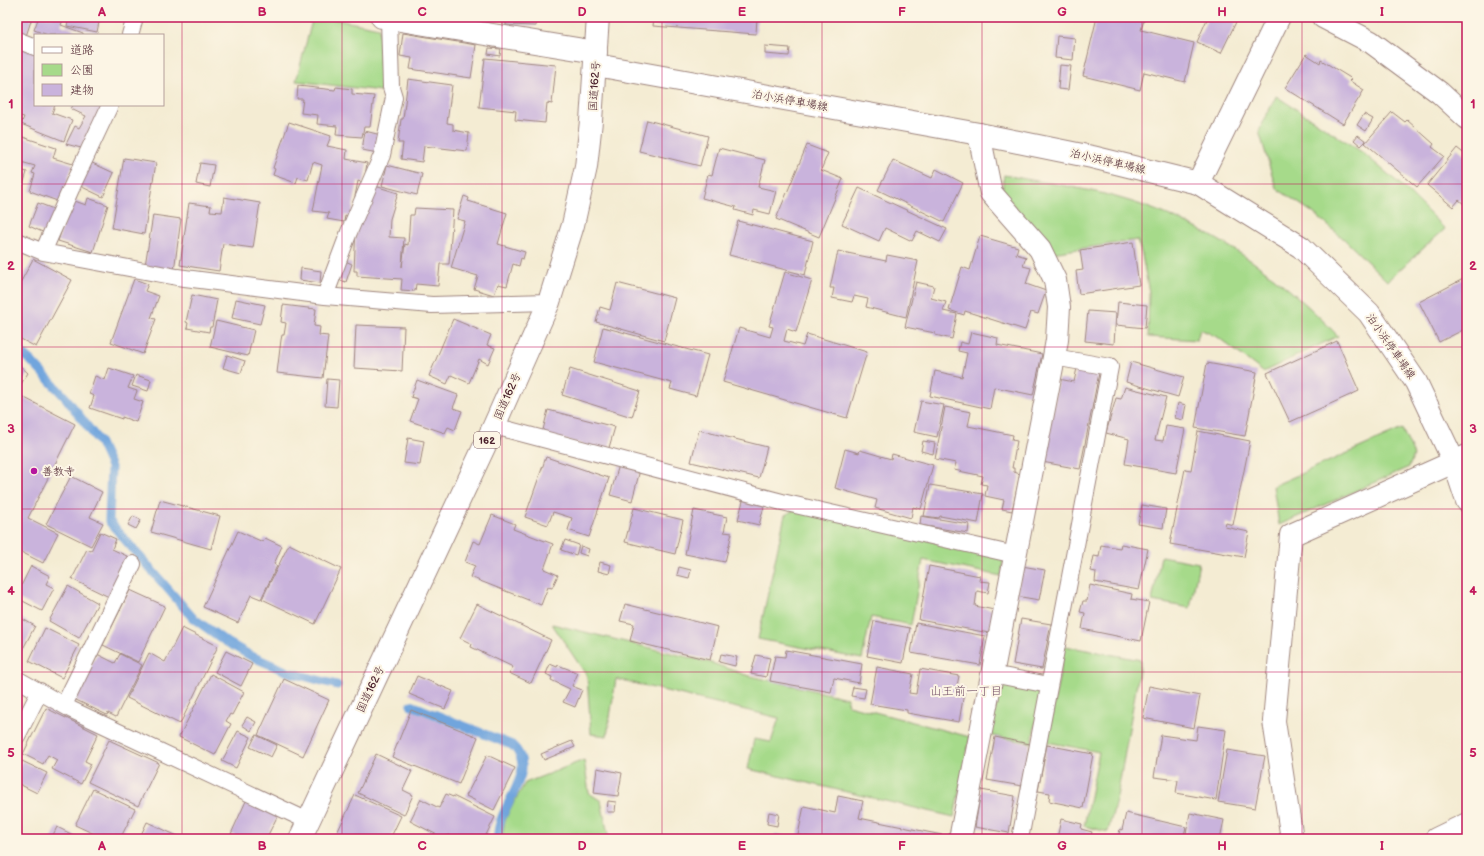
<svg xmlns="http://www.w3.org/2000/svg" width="1484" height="856" font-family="'Balsamiq Sans','Klee One',sans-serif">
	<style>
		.green { fill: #a6da8a; stroke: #787c5a }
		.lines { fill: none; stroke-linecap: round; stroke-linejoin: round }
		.stream { stroke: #71a5dd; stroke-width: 9 }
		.building { fill: #c9b3dc }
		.lane-casing { stroke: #9f867f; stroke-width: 18 }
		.street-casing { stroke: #9f867f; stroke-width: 24 }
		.secondary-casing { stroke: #9f867f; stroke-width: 24 }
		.highway-casing { stroke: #9f867f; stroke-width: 24 }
		.lane { stroke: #fff; stroke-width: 16 }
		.street { stroke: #fff; stroke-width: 22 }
		.secondary { stroke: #fff; stroke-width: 22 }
		.highway { stroke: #fff; stroke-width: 22 }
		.grid { fill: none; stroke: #c2185b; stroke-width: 1; stroke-opacity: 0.55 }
		.poi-dot { fill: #b5179e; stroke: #fcf5e5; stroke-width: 1.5 }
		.labels { text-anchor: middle; stroke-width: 4; stroke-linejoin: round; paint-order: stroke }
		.shield { fill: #fcf5e5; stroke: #7f5f63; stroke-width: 1 }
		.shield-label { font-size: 10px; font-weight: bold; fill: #4a1f2b }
		.street-label { font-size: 11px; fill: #4a1f2b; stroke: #fcf5e5 }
		.poi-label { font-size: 11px; fill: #4a1f2b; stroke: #fcf5e5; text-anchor: start }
		.neighbourhood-label { font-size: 12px; fill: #765369; stroke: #fcf5e5 }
		.neatline { fill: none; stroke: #c2185b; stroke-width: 1.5 }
		.grid-label { font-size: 13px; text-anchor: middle; font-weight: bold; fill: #c2185b }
	</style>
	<rect width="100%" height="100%" fill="#fcf5e5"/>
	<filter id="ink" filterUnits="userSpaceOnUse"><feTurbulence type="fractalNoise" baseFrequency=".025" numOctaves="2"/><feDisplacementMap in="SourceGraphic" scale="8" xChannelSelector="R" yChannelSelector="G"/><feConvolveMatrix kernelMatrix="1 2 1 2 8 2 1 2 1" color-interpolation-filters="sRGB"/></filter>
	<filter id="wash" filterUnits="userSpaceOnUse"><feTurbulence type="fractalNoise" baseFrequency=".012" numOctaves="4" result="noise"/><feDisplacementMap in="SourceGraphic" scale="16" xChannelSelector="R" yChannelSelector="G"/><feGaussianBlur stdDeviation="0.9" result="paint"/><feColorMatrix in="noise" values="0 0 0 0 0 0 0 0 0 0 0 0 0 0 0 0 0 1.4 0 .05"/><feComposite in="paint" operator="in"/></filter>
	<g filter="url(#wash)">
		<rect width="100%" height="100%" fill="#f4ecd3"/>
		<path class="green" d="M 313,17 L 323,17 L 379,28 L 381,91 L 296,81 Z
			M 1276,96 L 1362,152 L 1401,185 L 1445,229 L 1387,281 L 1344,239 L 1312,212 L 1276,188 L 1259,131 Z
			M 1004,175 C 1034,181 1066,185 1096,192 C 1192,214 1271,265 1338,336 L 1263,372 L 1219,338 L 1200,329 L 1197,340 L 1148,337 L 1149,292 L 1142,255 L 1137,240 L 1052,253 L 1002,191 Z
			M 1402,429 L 1414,455 L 1409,467 L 1279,525 L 1273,486 Z
			M 794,510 L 1004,557 L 1001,576 L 923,560 L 911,625 L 871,617 L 862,659 L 758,639 L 785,515 Z
			M 1161,556 L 1199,563 L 1190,608 L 1152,601 Z
			M 552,624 L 712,663 L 746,675 L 847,698 L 848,705 L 970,737 L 954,817 L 748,769 L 754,739 L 771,742 L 779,718 L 616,679 L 607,736 L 591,734 L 587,676 Z
			M 1065,646 L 1141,660 L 1118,792 L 1108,832 L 1084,826 L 1099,752 L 1047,742 Z
			M 999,681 L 1042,689 L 1032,743 L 988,735 Z
			M 584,760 L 589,793 L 601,801 L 609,839 L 503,839 C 501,819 516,800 525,783 Z"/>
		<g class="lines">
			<path class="stream" d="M 17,349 L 31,361 L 66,398 L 100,443 L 111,467 L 109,521 L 193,618 L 225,641 L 251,656 L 288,672 L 337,685
				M 411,705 L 512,745 C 542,772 495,806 498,839"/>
		</g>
		<g id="blocks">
			<path class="building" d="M 17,17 L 64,17 L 61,25 L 83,33 L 83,35 L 48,35 L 34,30 L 38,19 L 32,18 L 26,36 L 17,34 Z
				M 69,17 L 100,17 L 97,32 L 67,26 Z
				M 480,17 L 537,17 L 536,26 L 506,25 L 506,19 L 480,18 Z
				M 654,17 L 757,17 L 756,34 L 653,26 Z
				M 1097,17 L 1145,17 L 1141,30 L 1194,43 L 1185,82 L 1144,72 L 1140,90 L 1083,76 Z
				M 1208,17 L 1225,17 L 1236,22 L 1221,53 L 1197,42 Z
				M 403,33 L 476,45 L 471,78 L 410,69 L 412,58 L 400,56 Z
				M 1057,36 L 1075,38 L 1073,60 L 1055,58 Z
				M 17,45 L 35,52 L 35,105 L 55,105 L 52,113 L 72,120 L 64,141 L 21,124 L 24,117 L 17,115 Z
				M 765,46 L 790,48 L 789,56 L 765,54 Z
				M 489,48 L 501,49 L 500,56 L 488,54 Z
				M 1306,54 L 1320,63 L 1321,60 L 1352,79 L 1350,81 L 1364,90 L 1343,124 L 1285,88 Z
				M 485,58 L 556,65 L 552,104 L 547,103 L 545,123 L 515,120 L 516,111 L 479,107 Z
				M 1060,65 L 1071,66 L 1068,90 L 1058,89 Z
				M 408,79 L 452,85 L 447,123 L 453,124 L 453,130 L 469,133 L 467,151 L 424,146 L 422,162 L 401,159 L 403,143 L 398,143 L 401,119 L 403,119 Z
				M 298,86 L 335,90 L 336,87 L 352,89 L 352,94 L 374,96 L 370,127 L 364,127 L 362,137 L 336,135 L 337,126 L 317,124 L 318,115 L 301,113 L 303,99 L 297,99 Z
				M 73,105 L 100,105 L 103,106 L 81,148 L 66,144 L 75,126 L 79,128 L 86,116 L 71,109 Z
				M 1392,112 L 1405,122 L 1407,120 L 1434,144 L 1432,147 L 1444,156 L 1417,187 L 1365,143 Z
				M 1364,114 L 1373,119 L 1366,131 L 1357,125 Z
				M 647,120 L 708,136 L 700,166 L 639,151 Z
				M 289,122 L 331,136 L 327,146 L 347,150 L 346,159 L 367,163 L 364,183 L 358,181 L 351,217 L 345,215 L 344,222 L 327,219 L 329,213 L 313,211 L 322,165 L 313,162 L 308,180 L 298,177 L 296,183 L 273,175 L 275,169 L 273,168 Z
				M 365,131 L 381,135 L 378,153 L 362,150 Z
				M 17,135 L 56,148 L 53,158 L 73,164 L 60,202 L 30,191 L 35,174 L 32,173 L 35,166 L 21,162 L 22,158 L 17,156 Z
				M 1358,135 L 1366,141 L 1361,146 L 1354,140 Z
				M 807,145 L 828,153 L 821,170 L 843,179 L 819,237 L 776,219 Z
				M 719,148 L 765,160 L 758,187 L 776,191 L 770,214 L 754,210 L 753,215 L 735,210 L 736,207 L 702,198 L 708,174 L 712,175 Z
				M 1457,148 L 1467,156 L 1467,200 L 1464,204 L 1459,200 L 1453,207 L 1427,185 Z
				M 124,158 L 156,163 L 144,234 L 112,228 Z
				M 893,160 L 932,178 L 936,169 L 963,183 L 944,222 L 878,190 Z
				M 88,161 L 114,173 L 103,197 L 76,184 Z
				M 200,163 L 214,165 L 210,187 L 196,184 Z
				M 387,165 L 422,174 L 417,195 L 382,186 Z
				M 17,169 L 27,172 L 19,198 L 17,198 Z
				M 375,186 L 398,193 L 390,219 L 389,237 L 404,238 L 402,267 L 405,244 L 408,245 L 410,215 L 414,215 L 415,208 L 453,210 L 449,264 L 440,264 L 438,286 L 416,284 L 415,291 L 401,290 L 402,279 L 357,276 L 357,271 L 354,271 L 356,226 L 361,215 L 365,215 Z
				M 859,188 L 947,229 L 940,242 L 917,231 L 912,241 L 885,228 L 879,241 L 842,224 Z
				M 464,196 L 469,198 L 468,201 L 507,213 L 498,244 L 525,252 L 523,259 L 521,258 L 519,266 L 513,264 L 507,286 L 498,284 L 494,295 L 474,289 L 478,276 L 451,268 L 465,221 L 457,219 Z
				M 224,197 L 260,203 L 253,248 L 223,244 L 219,271 L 180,265 L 189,203 L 211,206 L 210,211 L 222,212 Z
				M 88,198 L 108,205 L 93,252 L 58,241 L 72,200 L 86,205 Z
				M 38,203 L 56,210 L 47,234 L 29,226 Z
				M 153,215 L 181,219 L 174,271 L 145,266 Z
				M 738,221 L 813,241 L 805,275 L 729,255 Z
				M 980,236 L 1018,247 L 1016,254 L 1026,257 L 1023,266 L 1031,268 L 1026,284 L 1046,291 L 1038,314 L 1031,312 L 1025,330 L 965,311 L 964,315 L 949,310 L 962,267 L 970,270 Z
				M 1133,242 L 1139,285 L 1079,294 L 1076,271 L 1083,270 L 1080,250 Z
				M 838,251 L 886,261 L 887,255 L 918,261 L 906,317 L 866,307 L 868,299 L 854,296 L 852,302 L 832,298 L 834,288 L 830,288 Z
				M 33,259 L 72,280 L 36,347 L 17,337 L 17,289 Z
				M 343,260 L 352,264 L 346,282 L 336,279 Z
				M 301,268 L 321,271 L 320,283 L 300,280 Z
				M 785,272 L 812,280 L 796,332 L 787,329 L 784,341 L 803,346 L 807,334 L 867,352 L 847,418 L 723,382 L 739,328 L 770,337 L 773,327 L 769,326 Z
				M 1467,277 L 1467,328 L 1439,342 L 1419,302 Z
				M 134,279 L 148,284 L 145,291 L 159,296 L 151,318 L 156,319 L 143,354 L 111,342 Z
				M 916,282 L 934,286 L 931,298 L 946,302 L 943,311 L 957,314 L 952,339 L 935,335 L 935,333 L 905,327 Z
				M 617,283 L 675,298 L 664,341 L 596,322 L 600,307 L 610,310 Z
				M 192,295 L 217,300 L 212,327 L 210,327 L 209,332 L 187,328 L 188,323 L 186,322 Z
				M 236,299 L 265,305 L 260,324 L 232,318 Z
				M 1118,302 L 1147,305 L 1145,328 L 1116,325 Z
				M 283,305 L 316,309 L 314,326 L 320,327 L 319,335 L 328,336 L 323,378 L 277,373 L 281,340 L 282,335 L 284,335 L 286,323 L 281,322 Z
				M 1088,311 L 1116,313 L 1114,344 L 1085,341 Z
				M 453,319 L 491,335 L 487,345 L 495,348 L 488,364 L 479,359 L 469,383 L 451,375 L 447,384 L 429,376 Z
				M 216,321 L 254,330 L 248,356 L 210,347 Z
				M 356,325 L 404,327 L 402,371 L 354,368 Z
				M 603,327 L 708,355 L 696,396 L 670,389 L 672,383 L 594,362 Z
				M 971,332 L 998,338 L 997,345 L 1042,354 L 1033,395 L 994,387 L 990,409 L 930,396 L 935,371 L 962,377 L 967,353 L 958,351 L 960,342 L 968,344 Z
				M 1337,341 L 1359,391 L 1290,422 L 1267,373 Z
				M 227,355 L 245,361 L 241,373 L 223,368 Z
				M 1131,362 L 1184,377 L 1178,397 L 1126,382 Z
				M 17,363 L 28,373 L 19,387 L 17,386 Z
				M 1207,363 L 1257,372 L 1245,436 L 1195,428 Z
				M 109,368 L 133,376 L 128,388 L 137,391 L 134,399 L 143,402 L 136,422 L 122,417 L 122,419 L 90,408 L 94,396 L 89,394 L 95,376 L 105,380 Z
				M 1077,368 L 1099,373 L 1080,469 L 1042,462 L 1059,379 L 1074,382 Z
				M 570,369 L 640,391 L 632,417 L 562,395 Z
				M 136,375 L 151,380 L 148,391 L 132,386 Z
				M 327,379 L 339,380 L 337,407 L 325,406 Z
				M 417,380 L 458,395 L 453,408 L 462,411 L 455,430 L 448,427 L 445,433 L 410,421 L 418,399 L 411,397 Z
				M 1125,387 L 1166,397 L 1155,440 L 1163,441 L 1166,426 L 1185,429 L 1176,473 L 1125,464 L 1129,439 L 1106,433 L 1116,398 L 1121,399 Z
				M 17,394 L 75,424 L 28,518 L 58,533 L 43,563 L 17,550 Z
				M 921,401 L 944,405 L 937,437 L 914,432 Z
				M 1178,403 L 1186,405 L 1183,420 L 1175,418 Z
				M 945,407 L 971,412 L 968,426 L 1013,435 L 1012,440 L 1017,441 L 1012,468 L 1014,468 L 1014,472 L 1020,474 L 1012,511 L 1002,509 L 1004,500 L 985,496 L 987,485 L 981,484 L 983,476 L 954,470 L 956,463 L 935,459 Z
				M 548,410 L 615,427 L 608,451 L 542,434 Z
				M 699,430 L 767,447 L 759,478 L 691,462 Z
				M 1198,431 L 1250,441 L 1233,525 L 1226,523 L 1225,527 L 1249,532 L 1244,557 L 1170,544 L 1185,469 L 1191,470 Z
				M 408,438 L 424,441 L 420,465 L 404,463 Z
				M 923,441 L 935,443 L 933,454 L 921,451 Z
				M 845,449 L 859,453 L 860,450 L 891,459 L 892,454 L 933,465 L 921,509 L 913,507 L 911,518 L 875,508 L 877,500 L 835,488 Z
				M 546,457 L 609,478 L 589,537 L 568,530 L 572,518 L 553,512 L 548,525 L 525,517 Z
				M 619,465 L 640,470 L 632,501 L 610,495 Z
				M 71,476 L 102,492 L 90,517 L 103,523 L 91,546 L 46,524 Z
				M 930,485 L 983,494 L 978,523 L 940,516 L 939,518 L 924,516 Z
				M 744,497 L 765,503 L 759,525 L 738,520 Z
				M 160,500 L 220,516 L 211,549 L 151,532 Z
				M 1142,505 L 1166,509 L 1163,528 L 1138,524 Z
				M 634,508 L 683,520 L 675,554 L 625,542 Z
				M 694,510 L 727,517 L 724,532 L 732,533 L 725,562 L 685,554 Z
				M 492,515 L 515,524 L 513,529 L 553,544 L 544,569 L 558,575 L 552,588 L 548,587 L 541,605 L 470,577 L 475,566 L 465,562 L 473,541 L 480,544 Z
				M 133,516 L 141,520 L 136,529 L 128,525 Z
				M 921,516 L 969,524 L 968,533 L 920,525 Z
				M 238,531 L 263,542 L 265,538 L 282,546 L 274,564 L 277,566 L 261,599 L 251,595 L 238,623 L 203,607 Z
				M 100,532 L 116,539 L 112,549 L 129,557 L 109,597 L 72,579 L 87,549 L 91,551 Z
				M 565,540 L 579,545 L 576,555 L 561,550 Z
				M 289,544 L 341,569 L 315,624 L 262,599 Z
				M 1121,544 L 1148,549 L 1139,590 L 1095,582 L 1096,572 L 1091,571 L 1094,556 L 1099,557 L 1101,545 L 1120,548 Z
				M 581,546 L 589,549 L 587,556 L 579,553 Z
				M 600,562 L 611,565 L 609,574 L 598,571 Z
				M 31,566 L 50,576 L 46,584 L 54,588 L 42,611 L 17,598 L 17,594 Z
				M 929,566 L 980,576 L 979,581 L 990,582 L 988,593 L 977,591 L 975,606 L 994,610 L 989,633 L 919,620 Z
				M 1022,566 L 1045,570 L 1039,600 L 1016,596 Z
				M 679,567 L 691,570 L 689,578 L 677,575 Z
				M 1090,585 L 1132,594 L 1131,599 L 1149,602 L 1141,641 L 1082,629 L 1085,613 L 1080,612 L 1083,601 L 1087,601 Z
				M 68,586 L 98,603 L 79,638 L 49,621 Z
				M 130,590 L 165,606 L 138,662 L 103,645 Z
				M 477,604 L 551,640 L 531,683 L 509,673 L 513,667 L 471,647 L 472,644 L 460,638 Z
				M 625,604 L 718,627 L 710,660 L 630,641 L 634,624 L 620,621 Z
				M 17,616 L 35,626 L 17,660 Z
				M 1021,619 L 1051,624 L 1042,669 L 1013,664 Z
				M 874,621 L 910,628 L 903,663 L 867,656 Z
				M 916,623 L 985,636 L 980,665 L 911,653 Z
				M 45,628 L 79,645 L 62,678 L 29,661 Z
				M 182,628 L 218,646 L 180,724 L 127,698 L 149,653 L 165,662 Z
				M 786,650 L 862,664 L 859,683 L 834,678 L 831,692 L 770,681 L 775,656 L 785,657 Z
				M 226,651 L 252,664 L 241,686 L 215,672 Z
				M 97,654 L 115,663 L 120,654 L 142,665 L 116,717 L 108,713 L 107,715 L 74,699 Z
				M 721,654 L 737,657 L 735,666 L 719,662 Z
				M 756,655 L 770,658 L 766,677 L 751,674 Z
				M 550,664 L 557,667 L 558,665 L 578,673 L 572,686 L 582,690 L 575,707 L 563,702 L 570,689 L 551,680 L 552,677 L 546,674 Z
				M 877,667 L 913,674 L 909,693 L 916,694 L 920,669 L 959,676 L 957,686 L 965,687 L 959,722 L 907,713 L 907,710 L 870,704 Z
				M 211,674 L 244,692 L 232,715 L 230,714 L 226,721 L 231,724 L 215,755 L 179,737 Z
				M 417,676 L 453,691 L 445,709 L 409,694 Z
				M 284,679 L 329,700 L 303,756 L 258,735 Z
				M 1149,686 L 1200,696 L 1194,728 L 1143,718 Z
				M 853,687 L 866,689 L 864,698 L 851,696 Z
				M 46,708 L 98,734 L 85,761 L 91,764 L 81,784 L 52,769 L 57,760 L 48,755 L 43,764 L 23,754 Z
				M 411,710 L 478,737 L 459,784 L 392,757 Z
				M 247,717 L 256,722 L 251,731 L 242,725 Z
				M 1198,726 L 1226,730 L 1216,800 L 1176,793 L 1178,780 L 1154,777 L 1161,735 L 1196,740 Z
				M 238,731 L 251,737 L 236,768 L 222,761 Z
				M 256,735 L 277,745 L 271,757 L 250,747 Z
				M 995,737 L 1030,744 L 1022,786 L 987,780 Z
				M 109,740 L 159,763 L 138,806 L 88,782 Z
				M 572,741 L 575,747 L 544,760 L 541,754 Z
				M 1047,745 L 1093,754 L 1083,808 L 1049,801 L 1050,793 L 1038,791 Z
				M 1227,750 L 1265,756 L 1255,808 L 1218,802 Z
				M 376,754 L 412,771 L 403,790 L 413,795 L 404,815 L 358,793 Z
				M 487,755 L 515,768 L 494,810 L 466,796 Z
				M 22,761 L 47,773 L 37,793 L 17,783 L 17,771 Z
				M 597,768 L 622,773 L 618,796 L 594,793 Z
				M 93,789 L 135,809 L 120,839 L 105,839 L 75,825 Z
				M 981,790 L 1015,796 L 1009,833 L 975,827 Z
				M 446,794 L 453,797 L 453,796 L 495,817 L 484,839 L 456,839 L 448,835 L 445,839 L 410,821 L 421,799 L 439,808 Z
				M 355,795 L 401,816 L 390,839 L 345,839 L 336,835 Z
				M 838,796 L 863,801 L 859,818 L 942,835 L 941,839 L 818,839 L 798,835 L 804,806 L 835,813 Z
				M 246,801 L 278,815 L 266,839 L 243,839 L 231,834 Z
				M 608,801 L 616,802 L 615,812 L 607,812 Z
				M 769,812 L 779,814 L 777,826 L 767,824 Z
				M 1126,813 L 1186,827 L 1183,839 L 1118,839 L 1120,829 L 1122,830 Z
				M 1190,813 L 1224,820 L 1220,839 L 1185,839 Z
				M 1061,819 L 1082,824 L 1081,829 L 1092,832 L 1090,839 L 1057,839 Z
				M 147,822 L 184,839 L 139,839 Z
				M 57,827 L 81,839 L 51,839 Z
				M 775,834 L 797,838 L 797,839 L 774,839 Z"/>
		</g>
	</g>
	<g filter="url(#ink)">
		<use href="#blocks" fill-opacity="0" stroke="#9f867f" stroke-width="1"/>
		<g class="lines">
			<defs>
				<path id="lane" d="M 130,35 L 135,17
					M 17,40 L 35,47
					M 17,241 L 43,252 L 177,277 L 325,296 L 432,305 L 549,302
					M 43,252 L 74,182 L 110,105
					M 325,296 L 349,232 L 382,155 L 394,97 L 391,87 L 389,18
					M 494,426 L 782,502 L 1015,555
					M 992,674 L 1049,685
					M 17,679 L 72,710 L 308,821
					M 64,705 L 133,564
					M 17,736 L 40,691
					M 1020,839 L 1110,367 L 1054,357"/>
				<path id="street" d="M 382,17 L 596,52
					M 1323,17 L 1371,42 L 1440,93 L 1467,118
					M 960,839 L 1054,357 L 1057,340 L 1059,307 L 1055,280 L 1040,249 L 991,193 L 979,134
					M 1292,839 L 1274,721 L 1291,535 L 1467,456
					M 1436,839 L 1467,824"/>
				<path id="secondary" d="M 596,65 L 979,134 L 1092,157 L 1198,183 L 1301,247 L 1369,313 L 1416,382 L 1454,462 L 1467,501
					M 1198,183 L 1279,17"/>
				<path id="highway" d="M 300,839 L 494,426 L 549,302 L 573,225 L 586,167 L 591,121 L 598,17"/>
			</defs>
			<use href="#lane" class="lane-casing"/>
			<use href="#street" class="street-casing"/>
			<use href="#secondary" class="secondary-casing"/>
			<use href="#highway" class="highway-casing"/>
			<use href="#lane" class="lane"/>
			<use href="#street" class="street"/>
			<use href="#secondary" class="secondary"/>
			<use href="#highway" class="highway"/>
		</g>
	</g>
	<path class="grid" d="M 182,17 L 182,839M 342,17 L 342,839M 502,17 L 502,839M 662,17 L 662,839M 822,17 L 822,839M 982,17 L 982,839M 1142,17 L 1142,839M 1302,17 L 1302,839M 17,184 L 1467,184M 17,347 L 1467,347M 17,509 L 1467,509M 17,672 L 1467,672"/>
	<circle class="poi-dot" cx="34" cy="471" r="4"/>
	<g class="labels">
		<rect class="shield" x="474" y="432" width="26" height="16" rx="3"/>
		<g class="shield-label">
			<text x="487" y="444">162</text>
		</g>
		<g class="street-label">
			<text transform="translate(594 86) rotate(-86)" y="4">国道162号</text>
			<text transform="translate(790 100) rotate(10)" y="4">泊小浜停車場線</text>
			<text transform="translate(1108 161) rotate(13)" y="4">泊小浜停車場線</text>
			<text transform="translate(1391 346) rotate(55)" y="4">泊小浜停車場線</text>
			<text transform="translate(507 396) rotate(-66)" y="4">国道162号</text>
			<text transform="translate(370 689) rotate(-65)" y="4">国道162号</text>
		</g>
		<g class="poi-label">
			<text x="42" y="475">善教寺</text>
		</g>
		<g class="neighbourhood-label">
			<text x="966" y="695">山王前一丁目</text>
		</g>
	</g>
	<rect width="1484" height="856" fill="none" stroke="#fcf5e5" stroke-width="44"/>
	<rect x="34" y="34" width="130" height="72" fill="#fcf5e5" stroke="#b59f9b"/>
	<rect x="42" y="47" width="20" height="6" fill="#ffffff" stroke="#b59f9b"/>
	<text x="70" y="54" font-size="12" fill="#4a1f2b">道路</text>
	<rect x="42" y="64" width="20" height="12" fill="#a6da8a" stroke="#b59f9b"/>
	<text x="70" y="74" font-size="12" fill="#4a1f2b">公園</text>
	<rect x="42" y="84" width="20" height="12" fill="#c9b3dc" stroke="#b59f9b"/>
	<text x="70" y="94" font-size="12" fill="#4a1f2b">建物</text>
	<rect x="22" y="22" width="1440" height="812" class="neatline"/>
	<g class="grid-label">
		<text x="102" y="16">A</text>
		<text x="262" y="16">B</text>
		<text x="422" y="16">C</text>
		<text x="582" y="16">D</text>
		<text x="742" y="16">E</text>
		<text x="902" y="16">F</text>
		<text x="1062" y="16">G</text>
		<text x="1222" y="16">H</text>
		<text x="1382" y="16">I</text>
		<text x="11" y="108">1</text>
		<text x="1473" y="108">1</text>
		<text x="11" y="270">2</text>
		<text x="1473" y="270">2</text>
		<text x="11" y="433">3</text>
		<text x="1473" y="433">3</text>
		<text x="11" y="595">4</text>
		<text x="1473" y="595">4</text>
		<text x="11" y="757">5</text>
		<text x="1473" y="757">5</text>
		<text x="102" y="850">A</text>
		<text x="262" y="850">B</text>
		<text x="422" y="850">C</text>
		<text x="582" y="850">D</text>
		<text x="742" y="850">E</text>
		<text x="902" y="850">F</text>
		<text x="1062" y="850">G</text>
		<text x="1222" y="850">H</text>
		<text x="1382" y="850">I</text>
	</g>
</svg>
